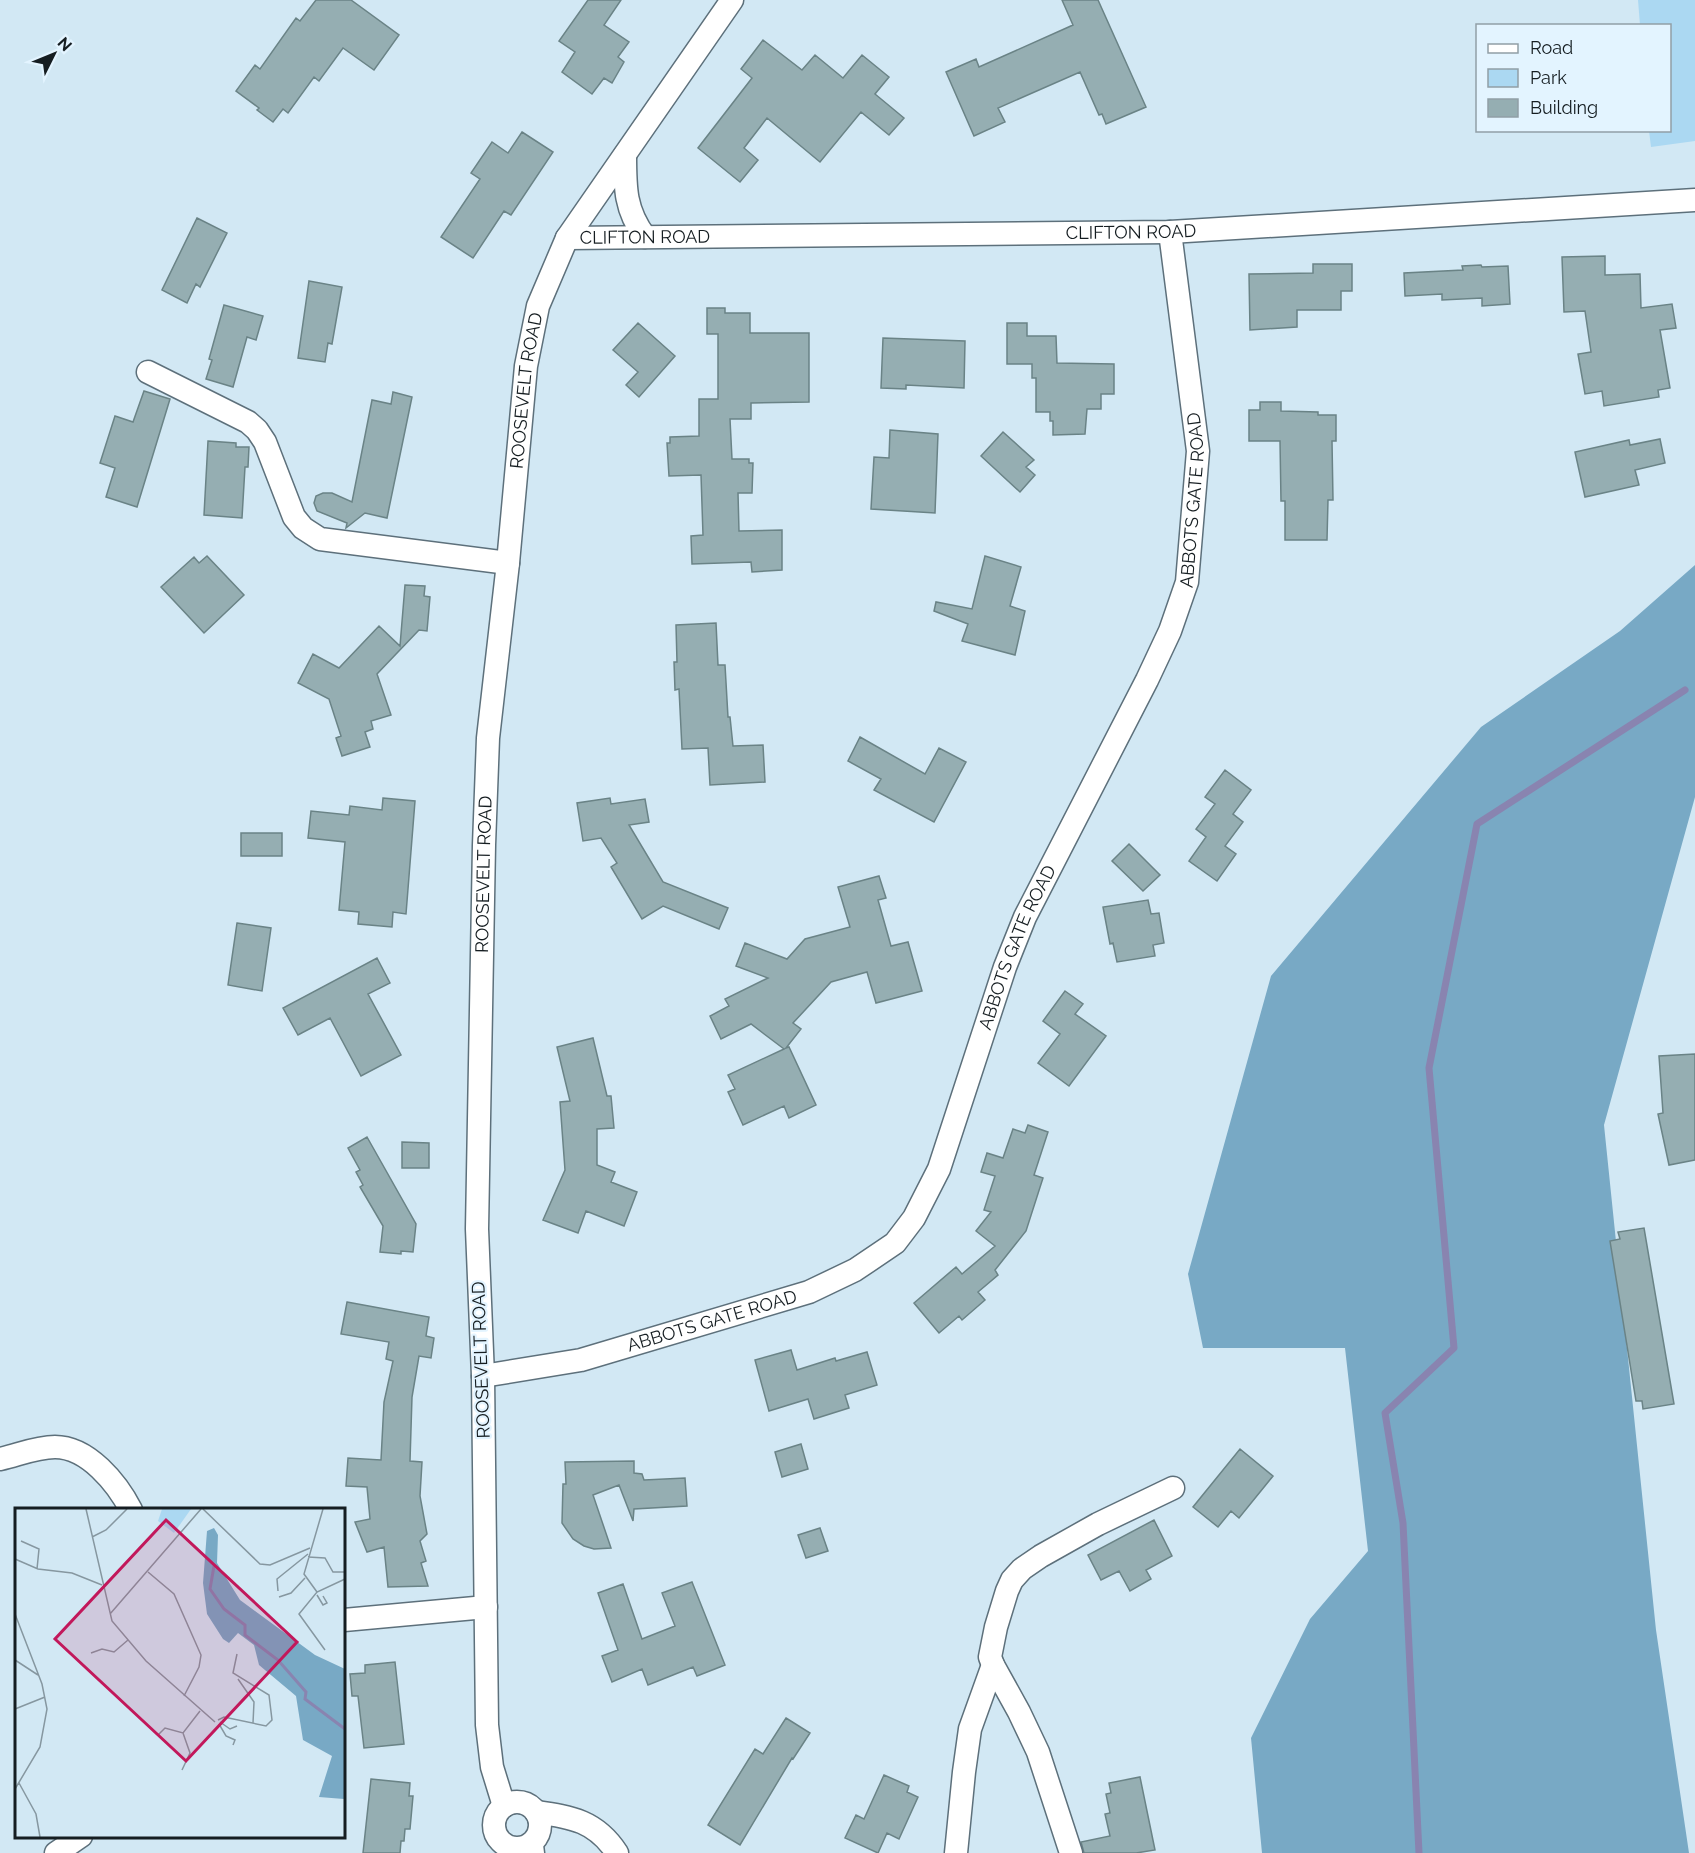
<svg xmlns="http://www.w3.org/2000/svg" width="1695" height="1853" font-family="Raleway,sans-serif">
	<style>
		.green { fill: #abd8f2 }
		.forest { fill: #78a9c5 }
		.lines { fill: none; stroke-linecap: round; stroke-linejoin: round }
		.stream { stroke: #8984b0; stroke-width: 7 }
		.building { fill: #95aeb2; stroke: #6a8386; stroke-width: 1.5 }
		.service-casing { stroke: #5d707b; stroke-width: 13 }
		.minor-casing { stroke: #5d707b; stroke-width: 25 }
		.service { stroke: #fff; stroke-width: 10 }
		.minor { stroke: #fff; stroke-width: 22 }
		.labels { text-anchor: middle; stroke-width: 4.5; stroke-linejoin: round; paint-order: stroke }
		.street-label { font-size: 18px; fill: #151d21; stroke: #e3f4ff }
		.inset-river { fill: none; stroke: #8984b0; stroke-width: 3 }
		.inset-road { fill: none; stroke: #8697a0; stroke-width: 1.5 }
		.view { fill: #c2185b; fill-opacity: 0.15; stroke: #c2185b; stroke-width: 3 }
		.inset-edge { fill: none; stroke: #151d21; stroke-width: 3 }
	</style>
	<rect width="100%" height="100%" fill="#d2e8f4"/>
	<path class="green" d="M 1638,0 L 1695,0 L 1695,141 L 1651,147 L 1649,131 L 1670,130 L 1670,26 L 1640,25 Z"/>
	<path class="forest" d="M 1695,565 L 1695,797 L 1604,1125 L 1656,1630 L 1689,1853 L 1262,1853 L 1251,1738 L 1310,1619 L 1368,1551 L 1345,1348 L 1203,1348 L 1188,1274 L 1271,976 L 1481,727 L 1620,631 Z"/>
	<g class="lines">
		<path class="stream" d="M 1419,1853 L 1403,1523 L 1385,1413 L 1454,1348 L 1429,1068 L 1477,824 L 1685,690"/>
	</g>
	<path class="building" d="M 316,0 L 351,0 L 399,35 L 374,70 L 343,48 L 319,81 L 314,77 L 288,113 L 283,109 L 273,122 L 257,110 L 259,108 L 236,91 L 255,65 L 260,69 L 296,18 L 300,21 Z
		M 588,0 L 621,0 L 604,25 L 629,42 L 618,57 L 624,62 L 612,83 L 604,78 L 592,94 L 562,72 L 575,52 L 559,41 Z
		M 1062,0 L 1098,0 L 1146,107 L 1106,124 L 1102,114 L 1099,115 L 1080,72 L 998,108 L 1005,122 L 974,136 L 946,72 L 976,59 L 979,67 L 1073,25 Z
		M 763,40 L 802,70 L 815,55 L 843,78 L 862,55 L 889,77 L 875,94 L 904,118 L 889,135 L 861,112 L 820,162 L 767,118 L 744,148 L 758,160 L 740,182 L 698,148 L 752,78 L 741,69 Z
		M 522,132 L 553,152 L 511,215 L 504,211 L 473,258 L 441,237 L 480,179 L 471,173 L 492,142 L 508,153 Z
		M 197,218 L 227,233 L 200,287 L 196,284 L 187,303 L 162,290 Z
		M 1605,256 L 1605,275 L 1640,274 L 1641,308 L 1672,304 L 1676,328 L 1660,330 L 1670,388 L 1658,390 L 1659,397 L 1604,406 L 1602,391 L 1585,394 L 1578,354 L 1591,352 L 1585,311 L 1564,312 L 1562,257 Z
		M 1313,264 L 1352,264 L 1352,291 L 1341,291 L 1341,310 L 1297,310 L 1297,327 L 1250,330 L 1249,274 L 1313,273 Z
		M 1481,265 L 1482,267 L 1508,266 L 1510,304 L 1482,306 L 1482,298 L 1442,300 L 1442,294 L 1405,296 L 1404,273 L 1463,270 L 1462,266 Z
		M 309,281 L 342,287 L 332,344 L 328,343 L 325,362 L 298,358 Z
		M 224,305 L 263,316 L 256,340 L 247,337 L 233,387 L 206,379 L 212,360 L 209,359 Z
		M 707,308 L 725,308 L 725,313 L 750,313 L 750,333 L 809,333 L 809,402 L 751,403 L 751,419 L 730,419 L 732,459 L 749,459 L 749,463 L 753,463 L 752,493 L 738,493 L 739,531 L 782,530 L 782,570 L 752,572 L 751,562 L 692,564 L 691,536 L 703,535 L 701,475 L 669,476 L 667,443 L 670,443 L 670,437 L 699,436 L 699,399 L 718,399 L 718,334 L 707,334 Z
		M 638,323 L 675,356 L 639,397 L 626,385 L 638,372 L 613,350 Z
		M 1007,323 L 1027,323 L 1027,336 L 1056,336 L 1057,363 L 1114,364 L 1114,394 L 1101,394 L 1101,409 L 1087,409 L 1085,434 L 1053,435 L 1053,421 L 1050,421 L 1050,412 L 1036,412 L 1036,378 L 1032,378 L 1032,364 L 1007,364 Z
		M 883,338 L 965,341 L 964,388 L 906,385 L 906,389 L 881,388 Z
		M 144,391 L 170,399 L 137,507 L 106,497 L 115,468 L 100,463 L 115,416 L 133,422 Z
		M 393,392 L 412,397 L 387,518 L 365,513 L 346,528 L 347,523 L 317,511 L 314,503 L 316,496 L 323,493 L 332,493 L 352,502 L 372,400 L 391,404 Z
		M 1260,402 L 1281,402 L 1281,411 L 1318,412 L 1318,415 L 1336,415 L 1336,441 L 1332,441 L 1333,500 L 1328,500 L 1327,540 L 1285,540 L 1285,501 L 1281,501 L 1280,441 L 1249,441 L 1249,410 L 1260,410 Z
		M 890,430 L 938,434 L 935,513 L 871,509 L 874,457 L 889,458 Z
		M 1003,432 L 1034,460 L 1026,467 L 1035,475 L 1020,492 L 981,456 Z
		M 1660,439 L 1665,463 L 1635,470 L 1639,485 L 1585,497 L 1575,452 L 1629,440 L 1630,445 Z
		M 208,441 L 236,443 L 236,447 L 249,447 L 248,467 L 245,467 L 242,518 L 204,515 Z
		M 207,556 L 244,595 L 204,633 L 161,587 L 194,557 L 199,563 Z
		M 985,556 L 1021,567 L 1010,606 L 1025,611 L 1015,655 L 962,641 L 968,624 L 934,611 L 936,602 L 972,609 Z
		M 405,585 L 425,586 L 424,596 L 430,597 L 427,631 L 419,630 L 377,674 L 391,715 L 371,721 L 373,729 L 365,732 L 370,747 L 342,756 L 336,738 L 341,736 L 329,699 L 298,683 L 313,654 L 339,668 L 379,626 L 400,646 Z
		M 716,623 L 718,665 L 725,665 L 728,717 L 730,717 L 733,746 L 763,745 L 765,782 L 710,785 L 708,748 L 682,749 L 679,689 L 675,690 L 674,662 L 677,662 L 676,625 Z
		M 860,737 L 925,774 L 939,748 L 966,762 L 934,822 L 874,790 L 881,779 L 848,761 Z
		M 1225,770 L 1251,790 L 1233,814 L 1243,822 L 1225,846 L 1236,854 L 1217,881 L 1189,861 L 1206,837 L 1196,829 L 1215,804 L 1205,797 Z
		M 383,798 L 415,801 L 406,914 L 393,912 L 392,927 L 358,924 L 359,912 L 339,910 L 345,842 L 308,838 L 311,811 L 349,815 L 350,806 L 382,810 Z
		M 610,798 L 611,804 L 645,799 L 649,822 L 629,825 L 663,882 L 728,908 L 719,929 L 663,906 L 642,919 L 611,867 L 617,863 L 601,838 L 583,841 L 577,803 Z
		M 241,833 L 282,833 L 282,856 L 241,856 Z
		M 1129,844 L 1160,875 L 1143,891 L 1112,861 Z
		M 879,876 L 886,898 L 878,900 L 891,946 L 908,942 L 922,991 L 876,1003 L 867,972 L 831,982 L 793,1023 L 801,1029 L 786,1048 L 789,1047 L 816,1105 L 789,1118 L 784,1106 L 743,1125 L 728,1092 L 735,1089 L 728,1075 L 784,1049 L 751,1024 L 721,1039 L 710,1016 L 729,1006 L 725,999 L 768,978 L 736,966 L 745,943 L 787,959 L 805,939 L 850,927 L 838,887 Z
		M 1148,900 L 1151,914 L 1159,913 L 1164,943 L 1153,945 L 1155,956 L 1117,962 L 1113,943 L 1110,944 L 1103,907 Z
		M 237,923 L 271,928 L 262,991 L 228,985 Z
		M 377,958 L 390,983 L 368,994 L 401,1055 L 361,1076 L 330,1018 L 298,1035 L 283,1008 Z
		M 1065,991 L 1083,1004 L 1075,1014 L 1106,1036 L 1069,1086 L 1038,1063 L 1060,1034 L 1043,1021 Z
		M 593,1038 L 607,1096 L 611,1096 L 614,1128 L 597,1129 L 597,1165 L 615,1172 L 611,1182 L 637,1192 L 624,1226 L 586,1211 L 578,1233 L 543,1220 L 565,1170 L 560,1102 L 570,1101 L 557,1047 Z
		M 1695,1054 L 1695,1160 L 1669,1165 L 1658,1114 L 1663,1113 L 1659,1056 Z
		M 1028,1125 L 1048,1132 L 1034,1175 L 1043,1178 L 1026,1231 L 995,1270 L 998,1275 L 978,1292 L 985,1300 L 962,1320 L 959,1316 L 939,1333 L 914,1303 L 956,1267 L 962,1274 L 995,1246 L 976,1231 L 991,1212 L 984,1210 L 995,1176 L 981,1172 L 987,1153 L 1003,1158 L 1013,1129 L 1025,1133 Z
		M 367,1137 L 416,1224 L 413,1252 L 401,1251 L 401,1254 L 380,1252 L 383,1226 L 360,1187 L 363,1185 L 356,1172 L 360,1170 L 348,1148 Z
		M 402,1142 L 429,1143 L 429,1168 L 402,1168 Z
		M 1644,1228 L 1674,1404 L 1643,1409 L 1642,1401 L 1636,1401 L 1610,1241 L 1620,1239 L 1618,1232 Z
		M 347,1302 L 429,1317 L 426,1336 L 434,1338 L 431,1358 L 419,1356 L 412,1397 L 410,1461 L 422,1462 L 420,1496 L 427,1534 L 420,1541 L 426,1561 L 421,1563 L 428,1586 L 388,1587 L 384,1547 L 367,1552 L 355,1522 L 370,1519 L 367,1487 L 346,1486 L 348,1458 L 381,1460 L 384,1402 L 393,1361 L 386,1359 L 389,1342 L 341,1334 Z
		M 791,1350 L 797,1370 L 835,1358 L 836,1361 L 867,1352 L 877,1385 L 845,1395 L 849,1408 L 814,1419 L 808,1399 L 769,1411 L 755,1360 Z
		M 801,1444 L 808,1469 L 782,1477 L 775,1452 Z
		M 1240,1449 L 1273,1476 L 1239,1518 L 1231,1511 L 1218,1527 L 1193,1507 Z
		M 634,1461 L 634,1473 L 642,1474 L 644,1480 L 685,1478 L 687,1506 L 634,1509 L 633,1521 L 619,1485 L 593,1495 L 611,1548 L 594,1549 L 584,1546 L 573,1539 L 562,1523 L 563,1484 L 566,1484 L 565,1462 Z
		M 1154,1520 L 1172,1556 L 1146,1570 L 1151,1579 L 1130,1591 L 1119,1571 L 1101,1580 L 1088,1555 Z
		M 820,1528 L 828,1551 L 806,1558 L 798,1535 Z
		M 692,1582 L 725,1665 L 697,1676 L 693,1667 L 648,1685 L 642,1669 L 612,1682 L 602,1656 L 618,1650 L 598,1593 L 623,1584 L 642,1639 L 675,1626 L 662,1593 Z
		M 395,1662 L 404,1744 L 364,1748 L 358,1696 L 352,1696 L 350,1674 L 365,1673 L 365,1665 Z
		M 786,1718 L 810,1733 L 793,1759 L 792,1758 L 740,1845 L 708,1825 L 755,1749 L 763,1754 Z
		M 884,1775 L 909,1786 L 907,1792 L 918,1797 L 899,1839 L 887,1833 L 878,1853 L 845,1838 L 856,1815 L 864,1819 Z
		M 1140,1777 L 1155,1850 L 1136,1853 L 1084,1853 L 1081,1842 L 1110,1836 L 1105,1814 L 1110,1813 L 1106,1794 L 1111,1793 L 1109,1783 Z
		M 371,1779 L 410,1783 L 409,1796 L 413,1796 L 410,1829 L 405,1829 L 404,1841 L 401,1841 L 400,1853 L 363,1853 Z"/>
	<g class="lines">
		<defs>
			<path id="service" d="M 537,1837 L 539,1853
				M 511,1853 L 513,1847"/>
			<g id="minor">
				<path d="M 625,155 C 625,188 625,210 645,237"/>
				<path id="s1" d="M 567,238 L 1170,232 L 1695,200"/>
				<path d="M 148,372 L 248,422 L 257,430 L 265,442 L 294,517 L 303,528 L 320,539 L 508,563"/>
				<path id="s2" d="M 483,1376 L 581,1360 L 809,1292 L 855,1270 L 895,1243 L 914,1218 L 939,1169 L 1005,967 L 1025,917 L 1147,680 L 1170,631 L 1187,582 L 1198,451 L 1170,232"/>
				<path d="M 0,1459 C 18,1455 36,1447 55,1447 C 88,1447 117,1483 131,1510"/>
				<path d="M 344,1620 L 486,1607"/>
				<circle cx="517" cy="1825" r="23"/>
				<path id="s3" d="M 504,1806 L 492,1767 L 487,1725 L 483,1376 L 477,1229 L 484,845 L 488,738 L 508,563 L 526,366 L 538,306 L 567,238 L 732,0"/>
				<path d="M 536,1812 C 572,1817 596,1821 617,1853"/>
				<path d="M 56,1853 L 81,1836"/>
				<path d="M 956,1853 L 964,1772 L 970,1729 L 993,1665"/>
				<path d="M 1071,1853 L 1038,1752 L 1019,1712 L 993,1665 L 990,1657 L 996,1627 L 1007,1591 L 1012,1580 L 1022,1569 L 1041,1556 L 1098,1524 L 1173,1488"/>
			</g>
		</defs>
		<use href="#service" class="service-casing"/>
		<use href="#minor" class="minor-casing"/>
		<use href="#service" class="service"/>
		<use href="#minor" class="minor"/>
	</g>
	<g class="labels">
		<g class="street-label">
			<text dy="6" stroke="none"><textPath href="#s1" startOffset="564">CLIFTON ROAD</textPath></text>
			<text dy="6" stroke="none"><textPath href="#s1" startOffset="78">CLIFTON ROAD</textPath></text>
			<text dy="6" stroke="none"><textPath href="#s3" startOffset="1420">ROOSEVELT ROAD</textPath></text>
			<text dy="6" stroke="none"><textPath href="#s2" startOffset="1244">ABBOTS GATE ROAD</textPath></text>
			<text dy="6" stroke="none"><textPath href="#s3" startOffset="934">ROOSEVELT ROAD</textPath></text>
			<text dy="6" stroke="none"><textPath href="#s2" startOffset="758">ABBOTS GATE ROAD</textPath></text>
			<text dy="6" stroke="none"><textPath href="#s2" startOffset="236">ABBOTS GATE ROAD</textPath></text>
			<text transform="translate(481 1360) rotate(-92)" y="6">ROOSEVELT ROAD</text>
		</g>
	</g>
	<g transform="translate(15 1508)">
		<rect width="330" height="330" fill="#d2e8f4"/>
		<path d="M 147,1 L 176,1 L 159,25 L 143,13 Z" fill="#abd8f2"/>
		<path d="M 199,20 L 203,27 L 202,55 L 225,92 L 300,147 L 330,161 L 329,291 L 304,289 L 317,248 L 288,232 L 281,188 L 244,157 L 239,137 L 223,125 L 214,135 L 208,131 L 192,106 L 188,75 L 192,23 Z" fill="#78a9c5"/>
		<path class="inset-river" d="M 199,58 L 195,81 L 209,101 L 230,117 L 230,127 L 263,152 L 291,184 L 290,191 L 330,221"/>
		<path class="inset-road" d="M 71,1 L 97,113 L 131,153 L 200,214M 188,1 L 245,56 L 255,57 L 295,40M 77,29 L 91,22 L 112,1M 6,33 L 24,41 L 22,61M 293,49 L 310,50 L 318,64 L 330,64M 0,51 L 23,61 L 57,65 L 87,77M 133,64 L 159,86 L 186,147 L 184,159 L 169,188M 263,83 L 262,71 L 293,46M 302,84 L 289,66 L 308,1M 302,87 L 308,97 L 312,95 L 308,88M 264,89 L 276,85 L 290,70M 0,106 L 27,176 L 32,201 L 25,239 L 0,281M 95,106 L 186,1M 310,142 L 284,106 L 302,84 L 330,71M 76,145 L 87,141 L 99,144 L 113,132M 0,152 L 23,167M 223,171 L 239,194 L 238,215M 0,201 L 30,189M 203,212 L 209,209 L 251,218 L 257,212 L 254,187 L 218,165 L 222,146M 205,214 L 215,221 L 222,218M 204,216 L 211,228 L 220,232 L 218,237M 143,227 L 150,220 L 168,225 L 185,203M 167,262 L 175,245 L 168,225M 4,275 L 21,306 L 25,329"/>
		<path class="view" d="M 151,12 L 282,134 L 171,253 L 40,131 Z"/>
		<rect width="330" height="330" class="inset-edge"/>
	</g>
	<rect x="1476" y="24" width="195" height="108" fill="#e3f4ff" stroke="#919ea6" stroke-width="1.5"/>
	<rect x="1488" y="44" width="30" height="9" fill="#ffffff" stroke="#919ea6" stroke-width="1.5"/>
	<text x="1530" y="54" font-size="18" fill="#151d21">Road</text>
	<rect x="1488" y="69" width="30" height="18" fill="#abd8f2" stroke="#919ea6" stroke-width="1.5"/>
	<text x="1530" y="84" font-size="18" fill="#151d21">Park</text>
	<rect x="1488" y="99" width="30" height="18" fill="#95aeb2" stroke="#919ea6" stroke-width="1.5"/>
	<text x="1530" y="114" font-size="18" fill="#151d21">Building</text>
	<g transform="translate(54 54) rotate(47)" stroke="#e3f4ff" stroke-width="4.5" paint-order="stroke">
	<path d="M0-4.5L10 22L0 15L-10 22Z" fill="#151d21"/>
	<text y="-9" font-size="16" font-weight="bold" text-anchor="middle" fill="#151d21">N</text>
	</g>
</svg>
